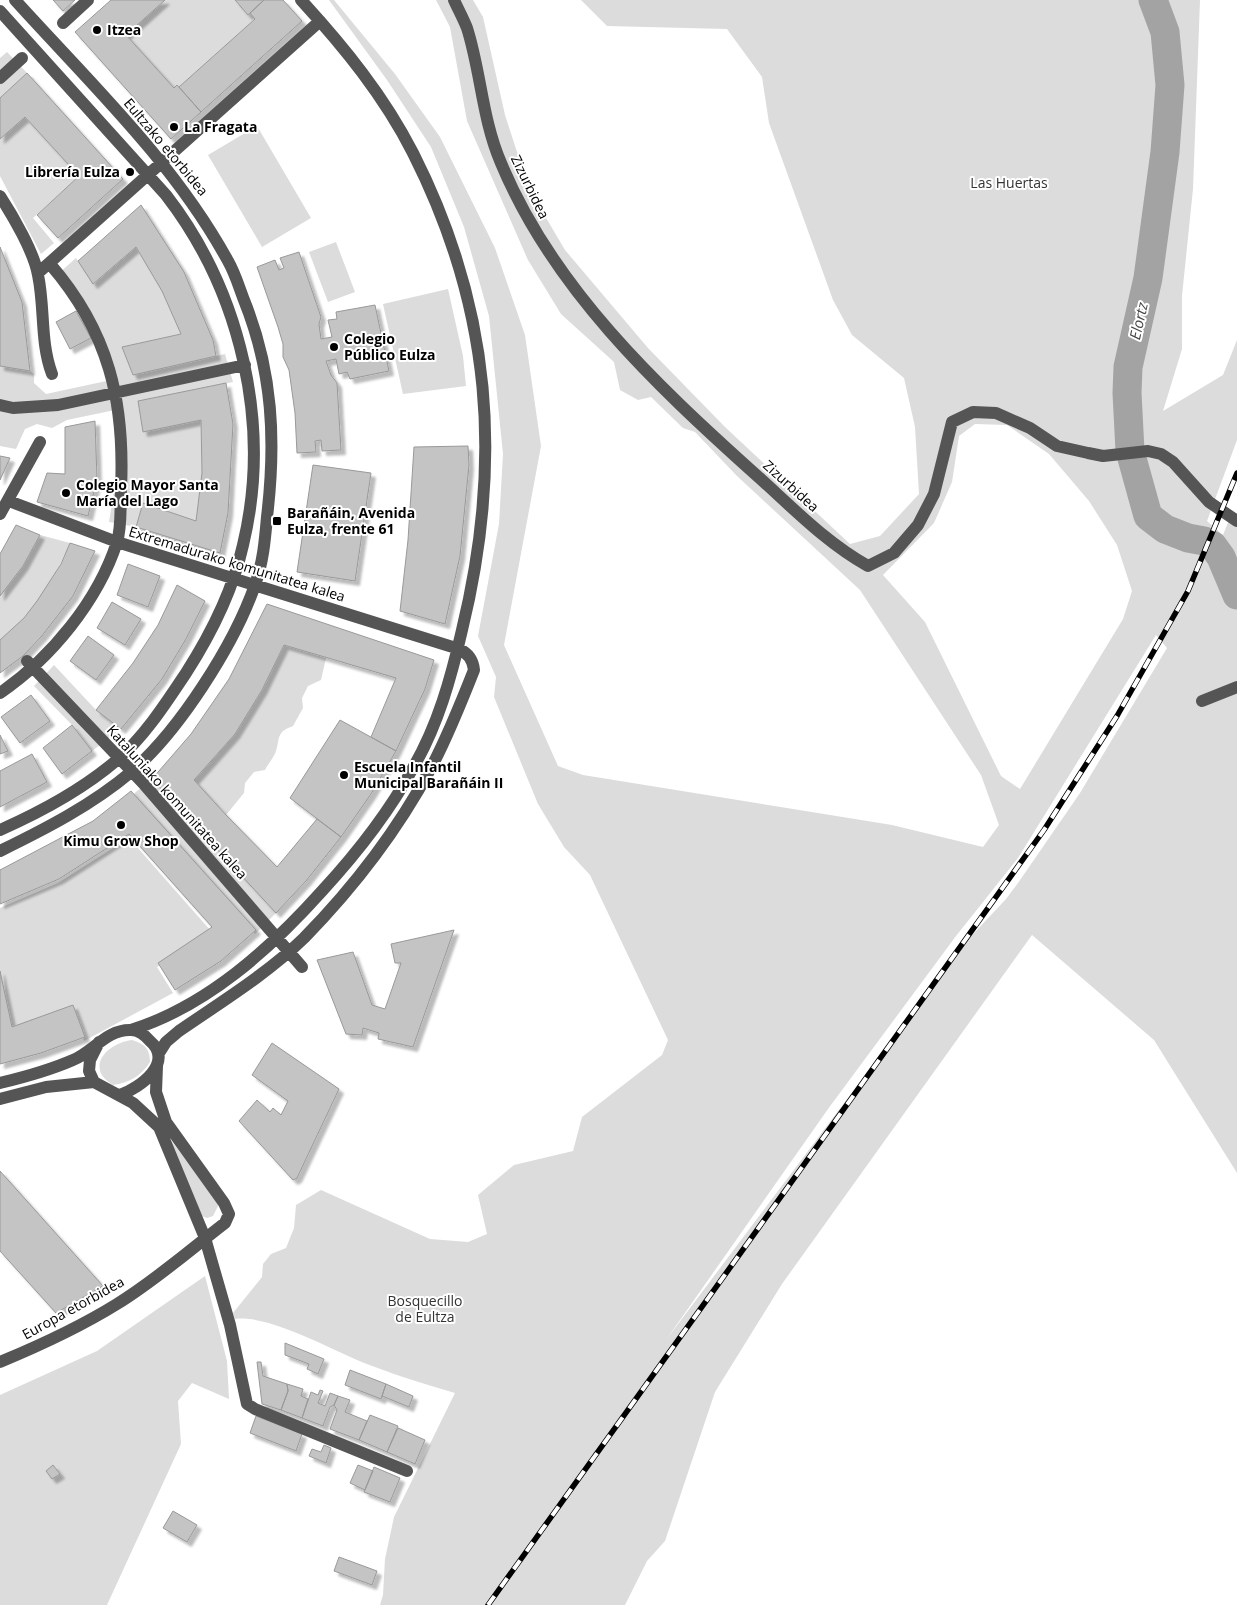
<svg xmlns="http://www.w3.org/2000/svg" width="1237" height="1605" font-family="'Open Sans',sans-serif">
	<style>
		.green { fill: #dcdcdc; fill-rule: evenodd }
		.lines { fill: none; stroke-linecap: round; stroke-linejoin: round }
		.river { stroke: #a3a3a3; stroke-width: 29 }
		.building { fill: #c4c4c4; stroke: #999; filter: url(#shadow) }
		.minor { stroke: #555; stroke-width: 12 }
		.rail-casing { stroke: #000; stroke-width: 5.5 }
		.rail { stroke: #fff; stroke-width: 4; stroke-dasharray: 11; stroke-linecap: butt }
		.poi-dot { fill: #000; stroke: #fff; stroke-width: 2 }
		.labels { text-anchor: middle; stroke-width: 4; stroke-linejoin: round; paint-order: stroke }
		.poi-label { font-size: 14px; font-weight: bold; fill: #000; stroke: #fff; text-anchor: start }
		.street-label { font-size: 14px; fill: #000; stroke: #fff }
		.park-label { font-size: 14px; fill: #333; stroke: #fff }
		.water-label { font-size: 15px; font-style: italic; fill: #444; stroke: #fff }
	</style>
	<defs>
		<filter id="shadow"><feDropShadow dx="4.5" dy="4.5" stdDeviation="1" flood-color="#0004"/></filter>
	</defs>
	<rect width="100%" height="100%" fill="#fff"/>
	<path class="green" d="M 165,0 L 235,0 L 248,14 L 250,13 L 255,19 L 179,87 L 177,85 L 174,88 L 126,35 Z
		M 329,0 L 334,0 L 395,74 L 440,137 L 495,248 L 525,335 L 541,446 L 504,645 L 558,766 L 583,775 L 892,825 L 983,847 L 999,825 L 981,775 L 860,590 L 737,476 L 695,432 L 683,428 L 651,397 L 638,400 L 620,390 L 614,362 L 561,314 L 528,260 L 467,121 L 450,27 L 436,0 L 473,0 L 483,17 L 505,115 L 529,189 L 565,250 L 648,348 L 725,427 L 850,544 L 880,536 L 919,494 L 915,427 L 904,378 L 852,335 L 833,300 L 769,123 L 762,77 L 727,29 L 607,26 L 581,0 L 1200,0 L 1193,189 L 1182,296 L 1182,349 L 1163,411 L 1223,375 L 1237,340 L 1237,440 L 1207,521 L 1223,535 L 1229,520 L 1237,526 L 1237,1173 L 1154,1040 L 1032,935 L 782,1284 L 715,1392 L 665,1541 L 647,1561 L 625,1605 L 380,1605 L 383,1595 L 385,1559 L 394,1517 L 455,1393 C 428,1385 401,1377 375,1367 C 338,1354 271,1314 235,1319 L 233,1313 L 262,1277 L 263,1264 L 271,1254 L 286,1248 L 294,1228 L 296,1205 L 321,1190 L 430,1239 L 468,1242 L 487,1234 L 478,1195 L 514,1165 L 573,1151 L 582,1117 L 662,1055 L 668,1040 L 590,875 L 564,847 L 538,804 L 494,697 L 496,677 L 478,636 L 499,524 L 503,454 L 489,316 L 464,227 L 431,147 L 387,80 ZM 975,424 L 1007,425 L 1049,454 L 1089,501 L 1117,545 L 1132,591 L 1123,619 L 1020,789 L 1001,776 L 925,622 L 883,575 L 934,523 L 952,482 L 959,436 ZM 1156,635 L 1167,648 L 1080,793 L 1018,883 L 1006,899 L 962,946 L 666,1340 L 828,1109 L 956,936 L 1018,858 Z
		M 7,52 L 27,73 L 0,98 L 0,58 Z
		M 25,117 L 79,176 L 33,218 L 54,243 L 41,254 L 0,176 L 0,139 Z
		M 257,126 L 311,218 L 262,247 L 208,155 Z
		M 336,242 L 355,292 L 328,302 L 309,252 Z
		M 136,247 L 162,291 L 181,334 L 122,347 L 133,375 L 225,354 L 233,382 L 138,401 L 143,431 L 201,420 L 202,473 L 196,521 L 143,503 L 136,527 L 109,522 L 116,479 L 115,410 L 67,420 L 52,428 L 37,424 L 25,429 L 16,449 L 0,446 L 0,365 L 30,371 L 34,374 L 34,383 L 46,394 L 111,380 L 96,336 L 58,274 L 76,258 L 94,284 Z
		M 448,289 L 463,356 L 466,386 L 403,394 L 383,304 Z
		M 40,535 L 70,543 C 55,578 32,617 0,640 L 0,596 L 23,566 Z
		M 284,645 L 326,658 L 321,680 L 308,686 L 302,698 L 303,708 L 293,726 C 276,732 280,738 276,751 C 274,757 268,764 265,770 L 254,772 L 245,783 L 244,793 L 226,815 L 194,780 L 235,734 L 262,690 Z
		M 54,665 L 96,710 L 121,729 L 92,751 L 72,725 L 34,686 Z
		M 152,779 L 276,913 L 255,934 L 131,796 Z
		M 129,838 L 211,931 L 157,967 L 173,993 L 84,1041 L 72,1010 L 11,1032 L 0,979 L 0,908 L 58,883 Z
		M 132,1040 C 144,1044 150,1048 150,1062 C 141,1076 129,1083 113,1085 C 84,1068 107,1043 132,1040 Z
		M 167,1135 L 219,1204 L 213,1216 L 207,1218 L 199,1215 Z
		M 205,1276 L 227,1361 L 229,1399 L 192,1383 L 178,1401 L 181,1444 L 107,1605 L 0,1605 L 0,1395 L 97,1351 Z"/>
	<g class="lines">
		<path class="river" d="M 1153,0 L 1165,32 L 1170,85 L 1165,152 L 1148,278 L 1128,367 L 1127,393 L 1130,451 L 1148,516 L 1165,529 L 1188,538 L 1204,541 L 1213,546 L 1221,557 L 1237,595"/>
	</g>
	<path class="building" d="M 53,0 L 75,0 L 63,11 Z
		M 111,0 L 165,0 L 126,35 L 174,88 L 177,85 L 201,112 L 171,139 L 75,32 Z
		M 235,0 L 264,0 L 248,15 Z
		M 264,0 L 283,0 L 302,21 L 201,112 L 179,87 L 255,19 L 250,13 Z
		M 27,73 L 123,179 L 58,238 L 37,215 L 79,176 L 25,117 L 0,139 L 0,98 Z
		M 141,205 L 184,272 L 213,340 L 216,356 L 133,375 L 122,347 L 181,334 L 162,291 L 136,247 L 93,284 L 78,261 Z
		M 0,247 L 22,302 L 30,371 L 0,366 Z
		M 299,252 L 321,317 L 319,324 L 321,339 L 332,337 L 328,320 L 337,319 L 336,312 L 375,305 L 389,371 L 350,379 L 347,372 L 339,374 L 336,359 L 326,361 L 331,375 L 337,383 L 341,450 L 322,451 L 321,440 L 315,441 L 316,452 L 297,453 L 295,413 L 289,370 L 283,357 L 283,344 L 278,327 L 257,267 L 275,260 L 279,270 L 284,268 L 280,258 Z
		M 76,311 L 91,338 L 70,349 L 56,322 Z
		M 226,383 L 233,424 L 228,513 L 220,553 L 136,527 L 143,503 L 196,521 L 202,473 L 201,420 L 143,432 L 138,401 Z
		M 95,421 L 97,479 L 88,516 L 37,502 L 47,473 L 65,474 L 65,427 Z
		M 468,446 L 469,465 L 460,556 L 445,624 L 400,611 L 408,540 L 414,447 Z
		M 0,456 L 10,458 L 0,480 Z
		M 313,465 L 371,473 L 355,581 L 297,572 Z
		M 16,525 L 40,535 L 23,566 L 0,596 L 0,554 Z
		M 70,543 L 95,551 L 73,596 L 41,637 L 23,656 L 0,673 L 0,640 L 24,618 L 37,601 L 61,564 Z
		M 128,564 L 160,576 L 148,607 L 117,595 Z
		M 177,585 L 205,601 L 186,639 L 162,679 L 121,729 L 96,710 L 133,663 L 158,625 Z
		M 112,602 L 141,619 L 125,645 L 97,628 Z
		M 267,604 L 434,660 L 425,689 L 396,751 L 371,737 L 396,678 L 284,645 L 262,690 L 235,734 L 194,780 L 226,815 L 277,867 L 317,819 L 341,837 L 306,881 L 276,913 L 152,779 L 191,734 L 229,679 Z
		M 88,636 L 114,655 L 96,680 L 70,661 Z
		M 31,695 L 50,721 L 20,743 L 1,717 Z
		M 340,720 L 396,751 L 371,794 L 341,837 L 290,798 Z
		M 72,725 L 92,751 L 62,774 L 43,748 Z
		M 0,735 L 8,751 L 0,754 Z
		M 32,754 L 47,782 L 0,807 L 0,771 Z
		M 131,791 L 256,930 L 221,961 L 175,990 L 158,963 L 212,927 L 129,834 L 59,879 L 0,904 L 0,870 L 93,821 Z
		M 454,930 L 413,1047 L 378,1039 L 379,1033 L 363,1028 L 362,1035 L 346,1034 L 317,960 L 353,952 L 372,1005 L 385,1009 L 401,963 L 395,963 L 391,944 Z
		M 0,971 L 12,1027 L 73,1005 L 85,1037 L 41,1053 L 0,1064 Z
		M 272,1043 L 339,1089 L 297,1178 L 293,1180 L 239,1121 L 257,1100 L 270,1112 L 273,1108 L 281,1115 L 288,1101 L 252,1075 Z
		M 0,1171 L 103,1286 L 56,1313 L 0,1251 Z
		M 285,1343 L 324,1359 L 318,1374 L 307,1369 L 309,1364 L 285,1355 Z
		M 257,1362 L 261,1362 L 263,1376 L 287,1384 L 288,1391 L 281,1410 L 262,1404 Z
		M 350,1370 L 386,1384 L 381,1399 L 345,1385 Z
		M 287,1384 L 303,1389 L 301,1396 L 308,1399 L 302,1418 L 281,1410 L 288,1391 Z
		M 386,1384 L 413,1396 L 409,1407 L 382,1396 Z
		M 320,1390 L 323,1391 L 318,1403 L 325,1406 L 330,1393 L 338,1396 L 334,1405 L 330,1407 L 323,1426 L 302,1418 L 311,1392 L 318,1395 Z
		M 338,1396 L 350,1400 L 345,1412 L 367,1421 L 359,1440 L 330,1429 L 337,1410 L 334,1405 Z
		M 370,1415 L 398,1426 L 387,1452 L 359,1440 Z
		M 256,1416 L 302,1434 L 296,1451 L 250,1433 Z
		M 398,1428 L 425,1440 L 415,1464 L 387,1452 Z
		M 324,1445 L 331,1448 L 326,1463 L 309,1456 L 312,1449 L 321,1452 Z
		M 53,1465 L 60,1474 L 52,1479 L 46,1471 Z
		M 358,1465 L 373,1471 L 365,1490 L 350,1483 Z
		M 374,1467 L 400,1478 L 390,1502 L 364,1492 Z
		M 173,1511 L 197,1525 L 187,1542 L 163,1528 Z
		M 339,1557 L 377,1571 L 372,1585 L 334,1571 Z"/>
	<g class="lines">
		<path class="minor" d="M 454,0 C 458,9 463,18 467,28 C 481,72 482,119 501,163 C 553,288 655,384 754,473 C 791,506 825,542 868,566 L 894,553 L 918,525 L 934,494 L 952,422 L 973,412 L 996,413 L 1030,428 L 1057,446 L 1088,453 L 1103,456 L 1148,451 L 1161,454 L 1173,462 L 1209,502 L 1237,521
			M 0,11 L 166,195 C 241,292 272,425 243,545 C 233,590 211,634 186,673 C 166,703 145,736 117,760 C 82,790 43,811 0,830
			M 63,23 L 88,0
			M 0,78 L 22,58
			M 0,196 C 13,216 34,252 38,275 C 45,308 40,342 52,374
			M 38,273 L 320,21
			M 0,405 L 13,408 L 58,405 L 245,365
			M 9,501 L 117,542 L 459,649 C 468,653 473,660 474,670 C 461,703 448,736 431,768 C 398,829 353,888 304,938 C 267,974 221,1002 179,1031 L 166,1042 L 159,1053
			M 0,514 L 40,442
			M 27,661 L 143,783 L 302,967
			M 0,693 C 51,658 98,601 117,542 C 122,526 120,506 121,489 C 125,402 109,332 50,264
			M 1202,701 L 1237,687
			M 0,851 C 45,829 92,805 131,772 C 179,731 234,645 255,585 C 263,563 265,540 267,517 C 276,441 273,372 244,300 C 239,287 235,273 228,261 C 174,162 90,83 15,0
			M 131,1030 C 207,1006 270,949 322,891 C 357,853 388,814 413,768 C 438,725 451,678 462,630 C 503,462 492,309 413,153 C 384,96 344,47 301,0
			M 99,1042 L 90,1060 L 89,1071 L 94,1082 L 133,1103 L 159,1127 L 205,1238 L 230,1325 L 247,1404 L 255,1409 L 407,1471
			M 0,1083 C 25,1077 50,1070 73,1060 C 93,1052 107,1029 131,1030 C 139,1030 145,1035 150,1041 C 175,1062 140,1088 120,1095
			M 0,1099 L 46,1087 L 94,1082
			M 0,1362 C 41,1345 80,1327 117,1304 C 156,1280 190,1250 225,1223 L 229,1214 L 224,1203 L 166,1122 L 156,1092 L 157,1066"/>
		<defs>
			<path id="rail" d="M 488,1605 L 1044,830 L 1117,716 L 1188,591 L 1237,473"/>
		</defs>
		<use href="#rail" class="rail-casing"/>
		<use href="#rail" class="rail"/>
	</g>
	<g class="poi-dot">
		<circle cx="97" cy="30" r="5"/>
		<circle cx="174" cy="127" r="5"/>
		<circle cx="130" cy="172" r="5"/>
		<circle cx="334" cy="347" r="5"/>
		<circle cx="66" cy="493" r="5"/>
		<rect x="272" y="516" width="10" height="10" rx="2.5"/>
		<circle cx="344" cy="775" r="5"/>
		<circle cx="121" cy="825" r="5"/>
	</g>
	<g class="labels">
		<g class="poi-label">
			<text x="107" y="35">Itzea</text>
			<text x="184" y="132">La Fragata</text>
			<text x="120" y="177" text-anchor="end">Librería Eulza</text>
			<text x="344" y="344">Colegio<tspan x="344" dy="16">Público Eulza</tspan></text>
			<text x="76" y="490">Colegio Mayor Santa<tspan x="76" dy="16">María del Lago</tspan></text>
			<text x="287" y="518">Barañáin, Avenida<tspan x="287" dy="16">Eulza, frente 61</tspan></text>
			<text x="354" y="772">Escuela Infantil<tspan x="354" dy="16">Municipal Barañáin II</tspan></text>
			<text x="121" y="846" text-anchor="middle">Kimu Grow Shop</text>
		</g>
		<g class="street-label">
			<text transform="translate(166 147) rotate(50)" y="5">Eultzako etorbidea</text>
			<text transform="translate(530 187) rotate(64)" y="5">Zizurbidea</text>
			<text transform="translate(791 486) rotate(42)" y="5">Zizurbidea</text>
			<text transform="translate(237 564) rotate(17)" y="5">Extremadurako komunitatea kalea</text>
			<text transform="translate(177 802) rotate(48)" y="5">Kataluniako komunitatea kalea</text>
			<text transform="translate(73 1308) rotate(-29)" y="5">Europa etorbidea</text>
		</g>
		<g class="park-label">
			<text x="1009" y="188">Las Huertas</text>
			<text x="425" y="1306">Bosquecillo<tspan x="425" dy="16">de Eultza</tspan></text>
		</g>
		<g class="water-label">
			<text transform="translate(1139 321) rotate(-77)" y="5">Elortz</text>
		</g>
	</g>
</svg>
